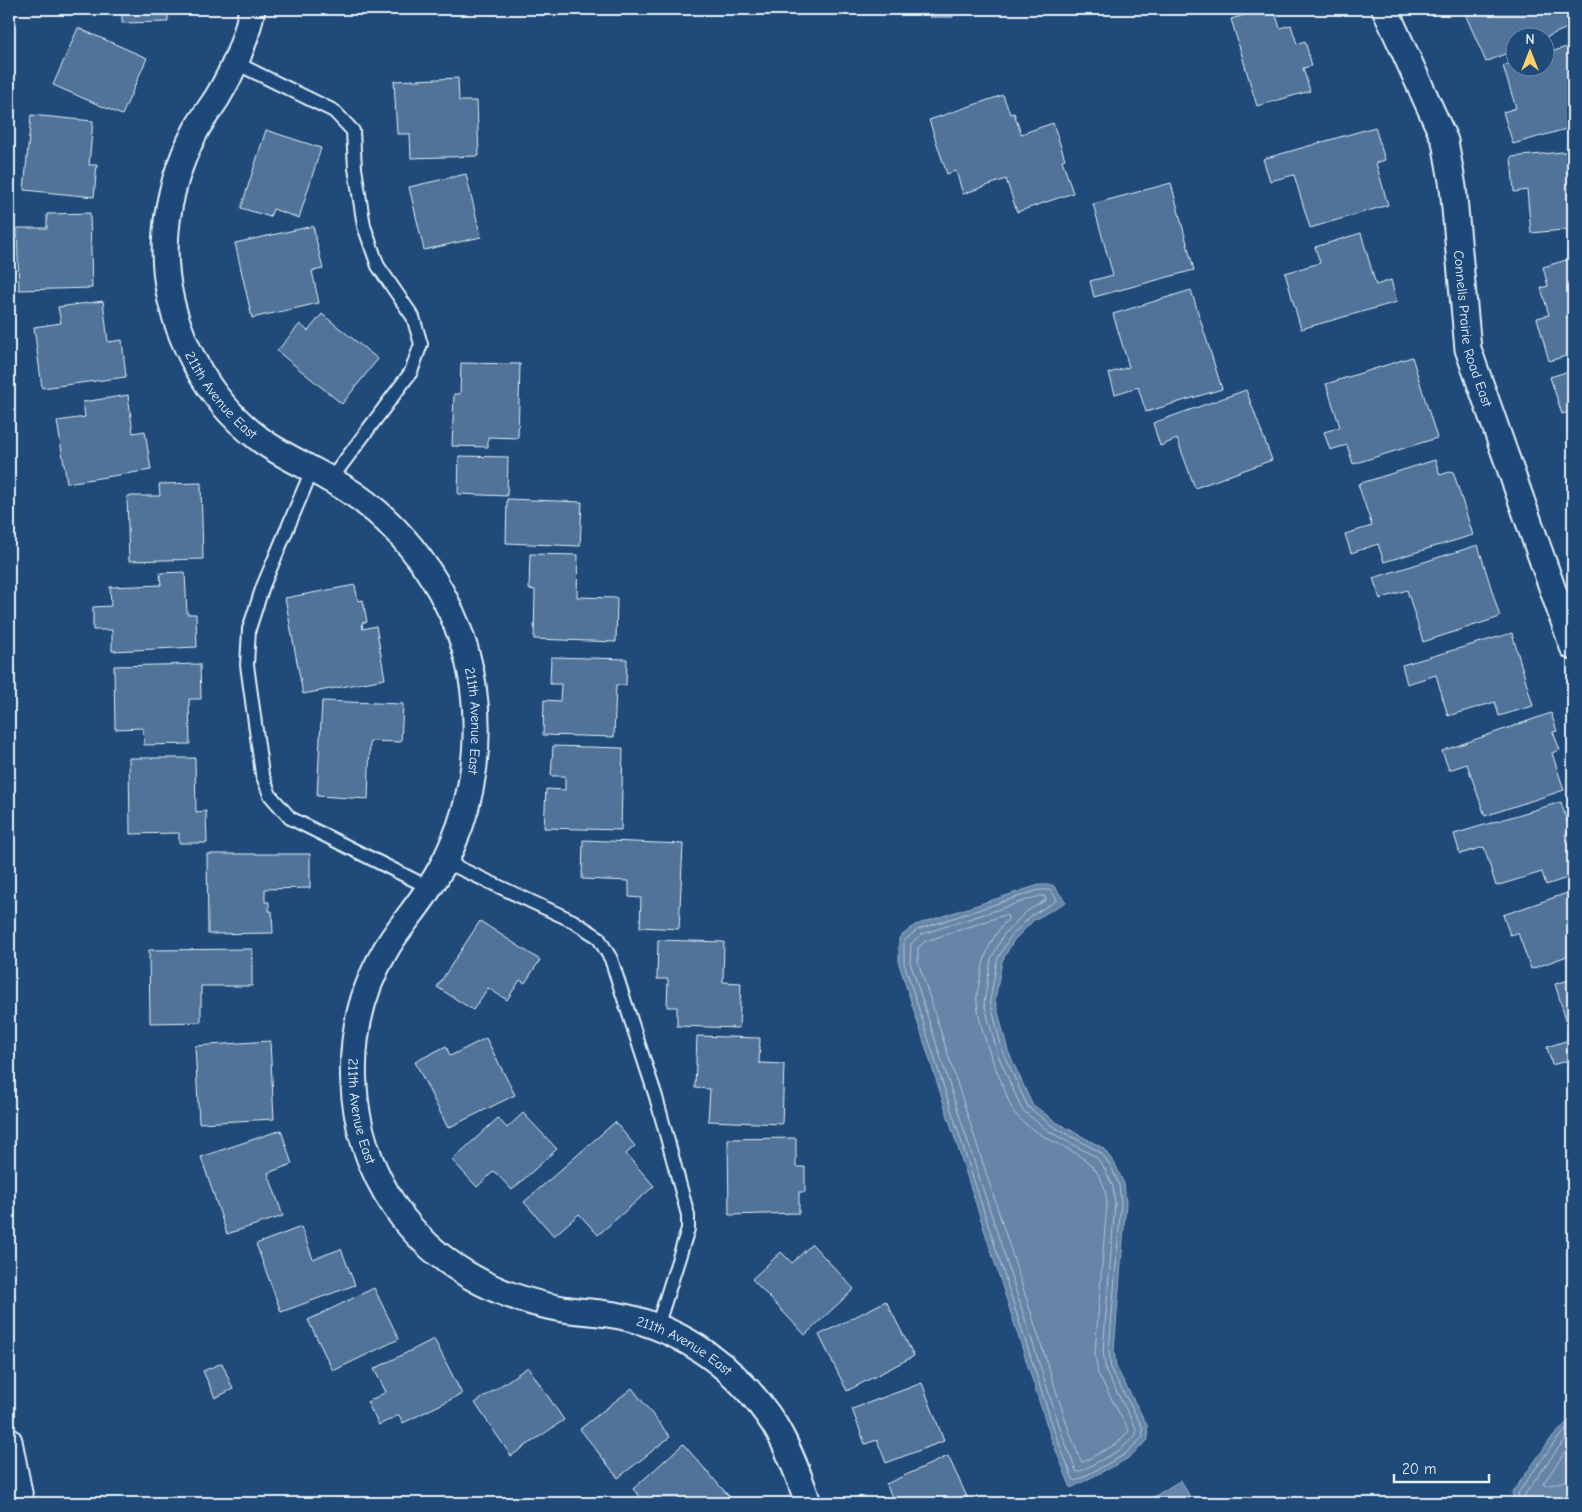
<svg xmlns="http://www.w3.org/2000/svg" width="1582" height="1512" font-family="'Comic Neue',sans-serif">
	<style>
		.water { fill: #6685a7; stroke: #9ab0c7 }
		.lines { fill: none; stroke-linecap: round; stroke-linejoin: round }
		.shore { stroke: #b4c6d8; stroke-width: 1 }
		.building { fill: #517399; stroke: #e8f1f8 }
		.service-casing { stroke: #e8f1f8; stroke-width: 16 }
		.minor-casing { stroke: #e8f1f8; stroke-width: 29 }
		.service { stroke: #1f4a7a; stroke-width: 12 }
		.minor { stroke: #1f4a7a; stroke-width: 25 }
		.labels { text-anchor: middle; stroke-width: 4; stroke-linejoin: round; paint-order: stroke }
		.street-label { font-size: 14px; fill: #e8f1f8; stroke: #1f4a7a }
	</style>
	<rect width="100%" height="100%" fill="#1f4a7a"/>
	<filter id="ink" filterUnits="userSpaceOnUse"><feTurbulence type="fractalNoise" baseFrequency=".02" numOctaves="2"/><feDisplacementMap in="SourceGraphic" scale="10" xChannelSelector="R" yChannelSelector="G"/><feConvolveMatrix kernelMatrix="1 2 1 2 8 2 1 2 1" color-interpolation-filters="sRGB"/></filter>
	<g filter="url(#ink)">
		<path class="water" d="M 1039,885 L 1053,885 L 1066,902 L 1034,920 L 1014,940 L 1002,961 L 995,1000 L 1008,1051 L 1032,1104 L 1056,1122 L 1103,1148 L 1115,1164 L 1124,1184 L 1126,1203 L 1114,1350 L 1116,1367 L 1147,1425 L 1148,1440 L 1127,1459 L 1071,1488 L 1051,1438 L 899,964 L 899,938 L 915,925 Z
			M 1573,1416 L 1573,1497 L 1547,1503 L 1515,1503 L 1512,1493 L 1550,1440 Z
			M 1181,1480 L 1193,1503 L 1144,1503 Z"/>
		<g class="lines">
			<path class="shore" d="M 1039,890 L 1051,890 L 1057,900 L 1031,916 L 1010,937 L 997,960 L 990,1001 L 1003,1053 L 1028,1107 L 1054,1127 L 1100,1152 L 1111,1166 L 1119,1185 L 1121,1203 L 1109,1351 L 1111,1370 L 1142,1426 L 1143,1437 L 1124,1455 L 1076,1481 L 1073,1479 L 1056,1436 L 904,963 L 904,941 L 917,930 Z
				M 1040,896 L 1045,896 L 1046,900 L 1027,911 L 1004,934 L 991,959 L 984,1003 L 998,1055 L 1022,1110 L 1050,1132 L 1096,1157 L 1105,1169 L 1113,1187 L 1115,1203 L 1103,1351 L 1106,1372 L 1136,1428 L 1136,1435 L 1120,1450 L 1079,1472 L 1076,1471 L 1062,1434 L 910,962 L 911,944 L 920,935 Z
				M 1005,915 L 1008,916 L 1008,919 C 989,939 984,957 979,984 C 978,990 976,996 977,1003 C 980,1030 991,1058 1002,1083 C 1006,1093 1010,1109 1018,1117 C 1050,1151 1103,1147 1107,1203 L 1095,1352 L 1098,1374 L 1129,1431 L 1116,1444 L 1083,1462 L 1081,1461 L 1069,1431 L 918,961 L 918,948 L 924,942 Z
				M 1573,1443 L 1565,1452 L 1543,1484 L 1546,1486 L 1573,1479
				M 1519,1503 L 1518,1493 L 1554,1443 L 1573,1423
				M 1526,1503 L 1525,1494 L 1559,1447 L 1573,1432"/>
		</g>
		<path class="building" d="M 105,9 L 168,9 L 168,22 L 122,23 L 122,11 L 105,11 Z
			M 929,9 L 953,9 L 953,17 L 930,17 Z
			M 1265,9 L 1274,9 L 1280,28 L 1291,25 L 1297,44 L 1305,41 L 1312,66 L 1303,68 L 1310,91 L 1257,106 L 1231,19 Z
			M 1463,9 L 1565,9 L 1572,26 L 1544,38 L 1514,38 L 1514,50 L 1486,62 Z
			M 78,28 L 147,58 L 122,115 L 53,85 Z
			M 1573,45 L 1573,127 L 1513,144 L 1503,112 L 1516,108 L 1503,66 L 1514,62 L 1514,68 L 1544,68 L 1544,54 Z
			M 458,78 L 459,101 L 477,101 L 479,156 L 411,158 L 410,134 L 397,134 L 394,81 Z
			M 1003,95 L 1010,114 L 1014,113 L 1021,134 L 1053,123 L 1065,159 L 1062,160 L 1073,193 L 1017,212 L 1006,179 L 963,194 L 956,171 L 947,174 L 929,120 Z
			M 31,115 L 93,121 L 89,165 L 97,165 L 94,197 L 24,190 Z
			M 1375,127 L 1385,160 L 1376,163 L 1388,205 L 1310,228 L 1294,175 L 1270,181 L 1263,159 Z
			M 266,130 L 321,148 L 299,218 L 273,209 L 270,217 L 241,208 Z
			M 1573,151 L 1573,229 L 1531,233 L 1527,190 L 1514,192 L 1511,157 Z
			M 466,174 L 481,237 L 424,250 L 409,187 Z
			M 1171,183 L 1194,270 L 1094,297 L 1090,281 L 1113,275 L 1093,204 Z
			M 90,213 L 92,288 L 19,290 L 17,228 L 47,228 L 47,214 Z
			M 313,226 L 323,269 L 312,271 L 319,303 L 252,318 L 235,243 Z
			M 1361,233 L 1376,285 L 1391,280 L 1397,302 L 1301,329 L 1285,273 L 1320,263 L 1315,247 Z
			M 1573,258 L 1573,354 L 1549,361 L 1537,318 L 1549,315 L 1541,288 L 1548,286 L 1543,267 Z
			M 1191,290 L 1222,389 L 1146,412 L 1138,387 L 1115,394 L 1109,373 L 1129,367 L 1113,314 Z
			M 103,301 L 108,342 L 122,340 L 126,377 L 42,388 L 34,327 L 61,323 L 58,307 Z
			M 322,314 L 378,359 L 342,404 L 277,351 L 300,324 L 308,331 Z
			M 1412,357 L 1437,438 L 1353,464 L 1347,445 L 1330,450 L 1324,432 L 1340,427 L 1326,384 Z
			M 461,363 L 520,364 L 518,438 L 488,437 L 488,447 L 452,446 L 454,394 L 460,394 Z
			M 1573,370 L 1573,414 L 1572,411 L 1562,414 L 1550,377 Z
			M 1246,390 L 1272,460 L 1195,488 L 1177,439 L 1160,446 L 1153,423 Z
			M 128,395 L 133,433 L 145,431 L 151,470 L 67,483 L 57,421 L 85,417 L 83,402 Z
			M 459,456 L 508,457 L 507,496 L 458,494 Z
			M 1435,460 L 1440,475 L 1453,471 L 1473,535 L 1384,562 L 1378,544 L 1351,553 L 1345,534 L 1372,526 L 1358,484 Z
			M 201,483 L 203,559 L 129,561 L 127,496 L 160,496 L 159,484 Z
			M 507,499 L 582,502 L 580,546 L 506,543 Z
			M 1478,545 L 1500,617 L 1423,642 L 1407,590 L 1380,599 L 1373,578 Z
			M 530,554 L 578,555 L 577,597 L 617,598 L 616,642 L 534,639 L 535,590 L 529,589 Z
			M 185,572 L 187,614 L 196,614 L 197,647 L 112,651 L 112,630 L 93,630 L 93,607 L 111,606 L 110,587 L 161,585 L 160,573 Z
			M 355,585 L 358,601 L 363,600 L 367,622 L 362,623 L 363,629 L 376,626 L 385,679 L 303,694 L 285,598 Z
			M 1512,633 L 1533,706 L 1499,716 L 1495,702 L 1448,716 L 1436,675 L 1407,684 L 1402,665 Z
			M 551,657 L 627,659 L 626,685 L 616,685 L 614,737 L 543,735 L 544,700 L 560,701 L 561,684 L 550,684 Z
			M 200,664 L 201,699 L 189,699 L 190,744 L 144,745 L 143,728 L 115,729 L 114,666 Z
			M 322,701 L 403,704 L 401,742 L 370,741 L 368,799 L 317,796 Z
			M 1551,713 L 1557,731 L 1553,732 L 1560,750 L 1552,753 L 1564,790 L 1485,816 L 1467,764 L 1449,770 L 1442,751 Z
			M 553,746 L 623,748 L 621,830 L 544,828 L 546,789 L 565,790 L 565,776 L 551,776 Z
			M 129,758 L 195,758 L 196,812 L 206,811 L 207,843 L 179,843 L 179,833 L 130,834 Z
			M 1561,802 L 1570,832 L 1565,834 L 1573,862 L 1573,876 L 1546,885 L 1542,872 L 1496,886 L 1484,847 L 1460,854 L 1454,834 Z
			M 583,840 L 683,844 L 679,929 L 640,927 L 641,898 L 629,897 L 629,881 L 582,879 Z
			M 207,854 L 310,854 L 310,888 L 265,889 L 265,902 L 269,902 L 269,911 L 272,911 L 273,933 L 208,934 Z
			M 1573,891 L 1573,954 L 1531,969 L 1518,933 L 1510,935 L 1503,915 Z
			M 480,921 L 540,960 L 525,983 L 520,980 L 507,1000 L 488,988 L 473,1010 L 437,987 Z
			M 658,940 L 724,942 L 723,982 L 741,983 L 739,1028 L 677,1026 L 677,1007 L 667,1007 L 668,979 L 657,979 Z
			M 252,949 L 252,986 L 201,986 L 201,1022 L 150,1023 L 149,950 Z
			M 1573,979 L 1573,1059 L 1552,1065 L 1547,1047 L 1572,1039 L 1555,984 Z
			M 697,1036 L 760,1038 L 759,1063 L 784,1064 L 782,1124 L 708,1121 L 710,1089 L 695,1088 Z
			M 486,1038 L 515,1095 L 448,1128 L 415,1062 L 446,1046 L 450,1056 Z
			M 270,1041 L 274,1119 L 199,1123 L 195,1046 Z
			M 523,1113 L 557,1149 L 512,1190 L 494,1171 L 477,1187 L 452,1160 L 498,1118 L 507,1128 Z
			M 615,1122 L 635,1146 L 626,1154 L 654,1186 L 598,1235 L 579,1214 L 554,1236 L 524,1202 Z
			M 281,1130 L 292,1164 L 268,1173 L 283,1216 L 227,1234 L 201,1157 Z
			M 796,1138 L 796,1167 L 805,1167 L 805,1192 L 799,1192 L 799,1213 L 729,1215 L 728,1139 Z
			M 301,1227 L 313,1259 L 341,1249 L 355,1285 L 281,1312 L 256,1244 Z
			M 812,1244 L 854,1289 L 805,1335 L 752,1279 L 781,1252 L 792,1263 Z
			M 374,1288 L 399,1339 L 333,1371 L 308,1320 Z
			M 886,1301 L 914,1356 L 847,1391 L 819,1335 Z
			M 434,1339 L 462,1394 L 403,1423 L 399,1415 L 379,1425 L 367,1402 L 386,1392 L 374,1369 Z
			M 222,1363 L 233,1389 L 215,1398 L 203,1371 Z
			M 528,1367 L 564,1420 L 511,1456 L 475,1403 Z
			M 922,1383 L 944,1441 L 886,1463 L 877,1440 L 865,1444 L 852,1409 Z
			M 632,1388 L 670,1437 L 618,1478 L 580,1429 Z
			M 683,1444 L 734,1502 L 733,1503 L 646,1503 L 633,1489 Z
			M 948,1456 L 969,1501 L 964,1503 L 895,1503 L 886,1484 Z"/>
		<g class="lines">
			<defs>
				<path id="service" d="M 236,63 L 334,111 L 353,131 L 355,168 L 364,226 L 378,266 L 413,317 L 421,344 L 411,372 L 331,479
					M 312,470 L 263,586 L 249,629 L 247,665 L 262,774 L 270,795 L 290,818 L 430,888
					M 444,861 L 573,921 L 598,937 L 611,959 L 656,1097 L 688,1215 L 688,1229 L 657,1327"/>
				<g id="minor">
					<path id="s1" d="M 252,9 C 246,41 234,70 217,98 C 210,109 202,119 196,130 C 179,162 169,195 166,231 C 159,310 198,394 262,441 C 283,456 307,466 329,479 C 346,488 362,499 377,512 C 427,556 463,619 473,685 C 481,739 474,797 452,846 C 446,860 438,875 429,888 C 416,910 397,929 385,951 C 339,1030 344,1131 395,1207 C 434,1264 496,1298 563,1309 C 582,1312 601,1312 620,1316 C 684,1329 739,1370 774,1424 C 789,1448 799,1476 808,1503"/>
					<path id="s2" d="M 1385,9 L 1445,141 L 1453,187 L 1468,349 L 1573,647"/>
					<path d="M 9,1441 L 21,1503"/>
				</g>
			</defs>
			<use href="#service" class="service-casing"/>
			<use href="#minor" class="minor-casing"/>
			<use href="#service" class="service"/>
			<use href="#minor" class="minor"/>
		</g>
	</g>
	<g class="labels">
		<g class="street-label">
			<text dy="5" stroke="none"><textPath href="#s2" startOffset="335">Connells Prairie Road East</textPath></text>
			<text dy="5" stroke="none"><textPath href="#s1" startOffset="419">211th Avenue East</textPath></text>
			<text dy="5" stroke="none"><textPath href="#s1" startOffset="854">211th Avenue East</textPath></text>
			<text dy="5" stroke="none"><textPath href="#s1" startOffset="1274">211th Avenue East</textPath></text>
			<text dy="5" stroke="none"><textPath href="#s1" startOffset="1708">211th Avenue East</textPath></text>
		</g>
	</g>
	<rect width="1582" height="1512" fill="none" stroke="#1f4a7a" stroke-width="30"/>
	<rect x="15" y="15" width="1552" height="1482" fill="none" stroke="#e8f1f8" stroke-width="2" filter="url(#ink)"/>
	<g transform="translate(1530 52)"><circle r="24" fill="#1f4a7a" stroke="#6f8dac"/>
	<path d="M0-4L9 19L0 12L-9 19Z" fill="#ffd166"/>
	<text y="-8" font-size="14" font-weight="bold" text-anchor="middle" fill="#e8f1f8">N</text>
	</g>
	<path d="M1394 1474v8h95v-8" fill="none" stroke="#e8f1f8" stroke-width="2.5"/>
	<text x="1402" y="1474" font-size="15" fill="#e8f1f8" stroke="#1f4a7a" stroke-width="4" paint-order="stroke">20 m</text>
</svg>
